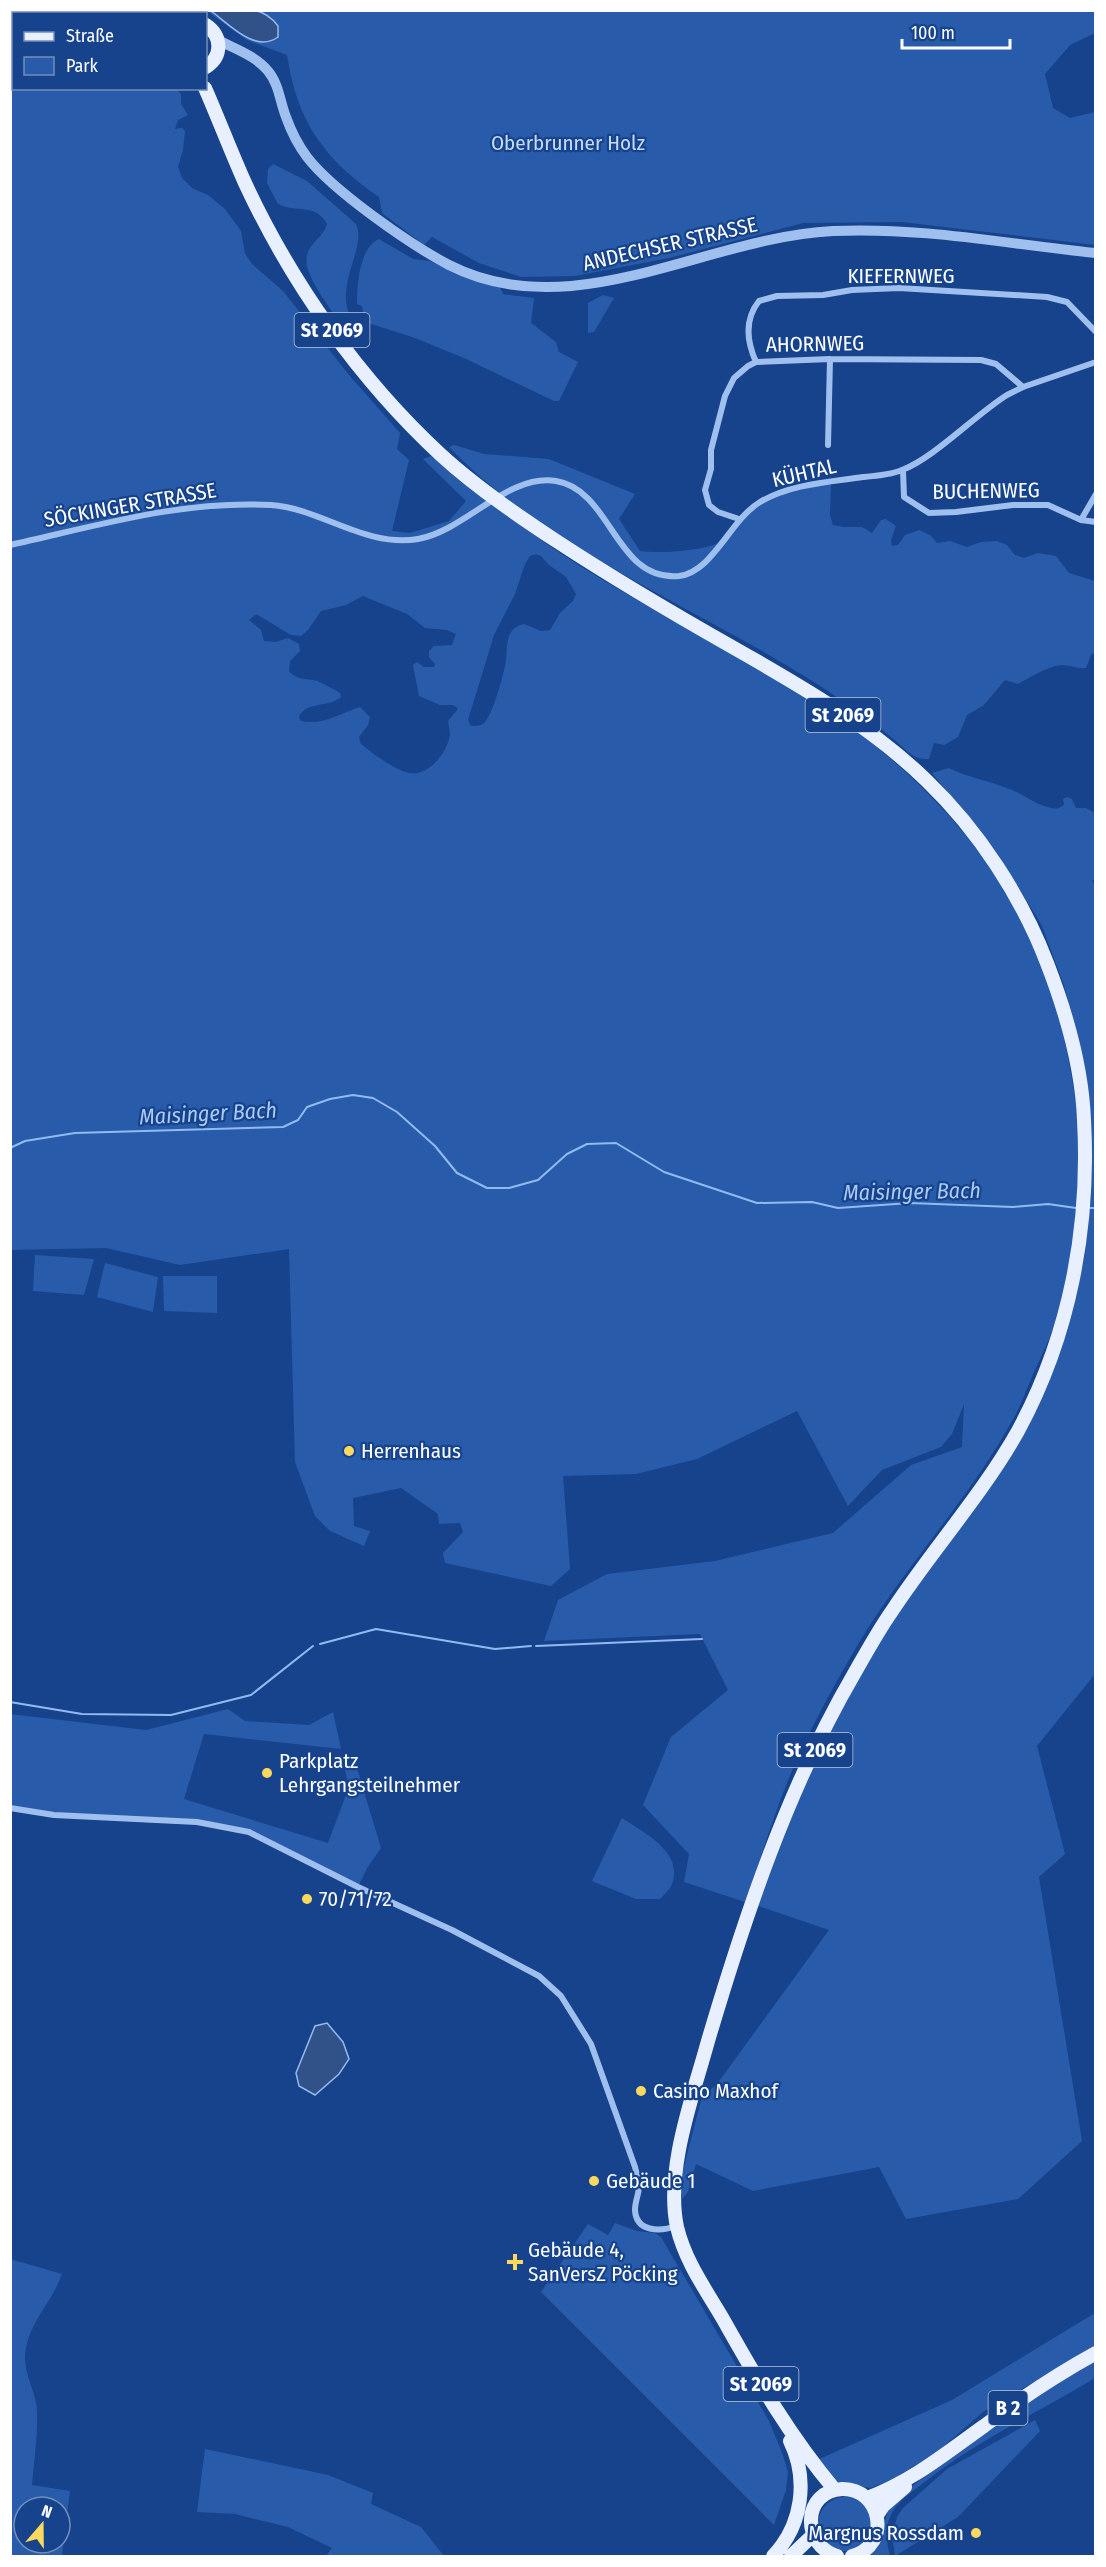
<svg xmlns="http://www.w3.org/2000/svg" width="1106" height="2567" font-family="'Fira Sans Condensed',sans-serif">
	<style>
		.green { fill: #285caa; fill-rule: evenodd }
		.water { fill: #315288; stroke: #92baf2; stroke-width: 1.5 }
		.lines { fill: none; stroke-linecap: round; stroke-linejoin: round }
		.stream { stroke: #92baf2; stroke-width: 2 }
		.minor { stroke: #9fc0ef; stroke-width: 6 }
		.tertiary { stroke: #9fc0ef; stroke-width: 10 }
		.secondary { stroke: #cddefb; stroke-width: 12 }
		.primary { stroke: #e8f0ff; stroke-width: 14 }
		.poi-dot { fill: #ffd85e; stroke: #16438c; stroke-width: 2 }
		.labels { text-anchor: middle; stroke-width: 4.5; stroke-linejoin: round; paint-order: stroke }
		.shield { fill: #16438c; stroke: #b9c7dc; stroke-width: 1.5 }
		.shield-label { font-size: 20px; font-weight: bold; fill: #fff }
		.park-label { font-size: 21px; fill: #c6dbfb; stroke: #16438c }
		.street-label { font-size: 21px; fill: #fff; stroke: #16438c }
		.poi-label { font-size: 21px; fill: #fff; stroke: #16438c; text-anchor: start }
		.water-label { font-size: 22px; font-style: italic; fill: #abcaf6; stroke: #16438c }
	</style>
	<rect width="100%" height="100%" fill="#16438c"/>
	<path class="green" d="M 207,11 L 1095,11 L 1095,33 L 1070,45 L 1045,74 L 1053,108 L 1070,118 L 1095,112 L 1095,245 L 902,222 L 803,223 L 669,258 L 575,276 L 521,277 L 479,263 L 432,237 L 424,245 L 382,213 L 379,197 C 324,159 297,122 287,55 L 247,40 Z
		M 10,75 L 13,76 L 14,88 L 175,88 L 181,94 L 181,104 L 188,115 L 178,120 L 175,129 L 182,128 L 185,131 L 183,150 L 178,167 L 182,178 L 192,188 L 208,195 L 225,209 L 241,231 L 245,254 L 253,265 L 283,291 L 349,375 L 400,433 L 397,449 L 409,460 L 392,531 L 410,533 L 449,521 L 466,501 L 423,459 L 431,456 C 487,501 542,544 603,580 C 656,612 712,639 765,670 C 876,735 977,822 1033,941 C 1052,981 1063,1029 1071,1073 C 1087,1158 1080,1255 1050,1337 C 1044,1351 1037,1365 1031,1379 C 1025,1393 1020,1408 1012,1421 C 969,1499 906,1565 860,1641 C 838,1678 817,1716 799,1755 C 777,1802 763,1853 745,1902 L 684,1882 L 689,1854 L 643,1805 L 671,1737 L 728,1690 L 700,1634 L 544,1641 L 558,1600 L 607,1574 L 715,1561 L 833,1533 L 911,1465 L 962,1447 L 964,1404 L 952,1434 L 941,1447 L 882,1470 L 848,1506 L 797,1411 L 697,1459 L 636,1474 L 563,1476 L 570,1569 L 551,1586 L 445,1563 L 443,1553 L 463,1532 L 460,1523 L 439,1524 L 438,1514 L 401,1488 L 353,1498 L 354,1526 L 370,1531 L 364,1546 L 330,1531 L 315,1516 L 295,1462 L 289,1249 L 180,1265 L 106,1248 L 11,1250 ZM 536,554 L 541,556 L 549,565 L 566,577 L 576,594 L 573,601 L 560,613 L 550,630 L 541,631 L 524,624 C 502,629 509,650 505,666 C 502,679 493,714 484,723 C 480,726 476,726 471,726 L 468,720 L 494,635 L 515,594 L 525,564 L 530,556 ZM 363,596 L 407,614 L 425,628 L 447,630 L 456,634 L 452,645 L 434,646 L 429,651 L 429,657 L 435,664 L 434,667 L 424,667 L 417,662 L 413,665 L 419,696 L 440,705 L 454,705 L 458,709 L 448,721 C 449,728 451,733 449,739 C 445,755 427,777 409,773 C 393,769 373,754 361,744 L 359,737 L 368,725 L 370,717 L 360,707 C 341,713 322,726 301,721 L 299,718 C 303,701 330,708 341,697 L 340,693 C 334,689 324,684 317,681 C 306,678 298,681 289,671 L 290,661 L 300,651 L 299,644 L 288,638 L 276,642 L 264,641 L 261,630 L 249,620 L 256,614 L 291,635 L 301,636 L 308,630 L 321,611 L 346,605 Z
		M 273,164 L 307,181 L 356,224 C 367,247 335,283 350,316 L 346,323 L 339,322 C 330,307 302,274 307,255 C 310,243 324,236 327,224 C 316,203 296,213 278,204 L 267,183 L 268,169 Z
		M 379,239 L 413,259 L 430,261 L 461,276 L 500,287 L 503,294 L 534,298 L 531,323 L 556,342 L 559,352 L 578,362 L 559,401 L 554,401 L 464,358 L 415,338 L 365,322 L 362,306 L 357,304 C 357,285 359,248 379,239 Z
		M 603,295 L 614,298 L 594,332 L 588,333 L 588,303 Z
		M 454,445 L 484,454 L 549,459 L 635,494 L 619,519 L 640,551 C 659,554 710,551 726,539 C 736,532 739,518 749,511 C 775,494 802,489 831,483 L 830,515 L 833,525 L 844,527 L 862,527 L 872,533 L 881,520 L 886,519 L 896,526 L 891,540 L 892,546 L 898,545 L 905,535 L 919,530 L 930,535 L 937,543 L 950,541 L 967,547 L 981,542 L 997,541 L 1007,545 L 1015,555 L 1024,558 L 1038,553 L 1056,556 L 1069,573 L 1095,581 L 1095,652 L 1091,655 L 1086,668 C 1078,669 1070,665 1062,665 C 1050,665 1027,679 1018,684 L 1005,680 L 984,705 L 967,715 L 958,737 L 944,745 L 934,743 L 929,759 C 925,759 920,759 916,757 C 907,753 899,743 891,737 C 870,719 847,704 825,689 C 702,609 551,553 449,447 Z
		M 949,768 C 969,778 991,781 1012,790 C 1026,796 1036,805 1051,808 C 1056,810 1059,808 1064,805 L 1063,799 L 1067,797 L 1072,799 L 1076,808 L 1086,808 L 1095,813 L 1096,878 L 1092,881 L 1096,886 L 1095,1674 L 1037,1746 L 1065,1854 L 1039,1877 L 1082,2141 L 1018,2199 L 906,2219 L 879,2167 L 753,2191 L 696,2164 L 688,2192 L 682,2199 L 682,2174 L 702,2097 L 717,2084 L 829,1930 L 755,1905 L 811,1765 L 869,1652 L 970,1511 L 1061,1344 L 1077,1292 L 1085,1254 L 1092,1187 L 1090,1109 L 1079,1048 L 1064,985 L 1041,924 L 999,856 L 932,773 Z
		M 35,1255 L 94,1259 L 84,1295 L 33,1291 Z
		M 105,1263 L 158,1277 L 153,1312 L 97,1297 Z
		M 163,1276 L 217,1276 L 217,1313 L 164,1311 Z
		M 228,1709 L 245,1721 L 309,1725 L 333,1712 L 341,1749 L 204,1734 L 184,1799 L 328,1843 L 349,1787 L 345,1770 L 356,1765 L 381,1848 L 367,1868 L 358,1887 L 249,1832 L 223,1825 L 54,1815 L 10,1808 L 10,1714 L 146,1730 Z
		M 622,1818 C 643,1832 684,1852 672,1884 C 670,1889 664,1895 660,1899 L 636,1899 L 592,1881 Z
		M 615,2223 L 637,2231 L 655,2233 L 661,2237 L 769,2421 L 783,2455 L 788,2472 L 786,2490 L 774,2525 L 541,2292 L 588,2224 L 608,2235 Z
		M 10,2259 L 62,2274 C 53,2300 31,2321 26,2348 C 21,2372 36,2389 37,2411 C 38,2435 34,2461 32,2485 L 70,2491 L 62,2556 L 11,2556 ZM 24,2507 L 60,2507 L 60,2543 L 24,2543 Z
		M 1095,2313 L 1095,2346 L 983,2412 L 936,2453 L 891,2480 L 870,2488 L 839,2482 L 827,2477 L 815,2461 L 952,2400 Z
		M 1095,2357 L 1095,2378 C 1039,2412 978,2440 926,2481 C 916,2489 903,2497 895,2508 C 884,2524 886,2539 890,2556 L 867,2556 L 878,2547 L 888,2510 L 899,2496 L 987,2429 Z
		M 1035,2420 L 1040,2431 L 958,2517 L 895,2556 L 892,2537 L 897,2517 L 903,2508 L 947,2469 Z
		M 205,2449 L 328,2475 L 373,2493 L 371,2504 L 421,2527 L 444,2556 L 326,2556 L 332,2548 L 288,2527 L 235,2514 L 197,2512 Z
		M818 2524a27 27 0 1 1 54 0a27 27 0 1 1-54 0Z"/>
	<path class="water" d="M 211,11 C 238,10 261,3 278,26 L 278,37 C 255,54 228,23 211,11 Z
		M 327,2023 L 343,2042 L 349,2059 L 339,2074 L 315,2095 L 299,2086 L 296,2073 L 315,2026 Z"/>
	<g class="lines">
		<path class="stream" d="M 10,1148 L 25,1141 L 75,1133 L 283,1127 L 298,1120 L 307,1107 L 330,1099 L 353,1095 L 373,1098 L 397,1112 L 435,1146 L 457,1173 L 487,1188 L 509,1188 L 538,1180 L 567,1154 L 587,1144 L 616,1143 L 664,1172 L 757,1203 L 812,1202 L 838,1208 L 910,1203 L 1013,1207 L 1048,1204 L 1076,1208
			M 1088,1208 L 1096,1208
			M 320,1644 L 376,1629 L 495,1649 L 531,1646
			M 536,1646 L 702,1639
			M 10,1702 L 82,1714 L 171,1715 L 251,1695 L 313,1646"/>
		<path class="minor" d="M 756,362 C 747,342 744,320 759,301 L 777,296 L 823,295 L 852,290 L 899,288 L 1047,297 L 1067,302 L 1096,332
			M 828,445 L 830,359
			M 903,470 L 904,497 L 929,513 L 956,512 L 1013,505 L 1048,505 L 1081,520 L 1096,522
			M 739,519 L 718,512 L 709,505 L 705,490 L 711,469 L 711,450 L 725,396 L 734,378 L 748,366 L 756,362 L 830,359 L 981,360 L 996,364 L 1023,387
			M 1081,520 L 1096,494
			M 10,545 C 96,526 182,500 271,505 C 320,508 365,548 418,539 C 465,531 508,473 556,481 C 612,490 615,582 679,576 C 713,572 730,520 760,502 C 790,484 829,482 863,477 C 876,476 890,475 902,470 C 934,458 975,415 1007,395 L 1023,387 L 1096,362
			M 10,1808 L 54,1815 L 197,1822 L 249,1832 L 358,1887 L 452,1930 L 539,1976 L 561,1996 L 591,2044 L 635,2167 C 636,2172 639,2180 639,2186 C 639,2194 635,2201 635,2210 C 636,2232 660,2232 676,2226"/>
		<path class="tertiary" d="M 218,40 C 235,49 256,56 268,71 C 279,84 280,102 286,117 C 291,131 298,145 307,157 C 333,191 411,245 449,265 C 573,328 706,237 833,231 C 924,227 1006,244 1096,253"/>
		<path class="secondary" d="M 98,10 L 102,14"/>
		<path class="primary" d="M 189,10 L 191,14
			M 206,25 C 222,36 223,56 206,67
			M 205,88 C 219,120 231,152 245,183 C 292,284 359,379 441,455 C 477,488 518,516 558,542 C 616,580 674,614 734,648 C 801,686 872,727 927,781 C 978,830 1022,897 1047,963 C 1066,1012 1082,1067 1084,1120 C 1090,1227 1070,1335 1018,1431 C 982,1495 932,1550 892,1611 C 878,1631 866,1653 854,1674 C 788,1787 745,1916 708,2041 C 693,2096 665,2170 677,2227 C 685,2261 706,2290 723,2319 C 756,2378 791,2438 835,2490
			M 867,2498 C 911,2482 946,2453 984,2426 C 1020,2399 1056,2375 1096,2353
			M 877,2515 L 883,2506 L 905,2487
			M 773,2556 C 802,2526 809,2480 790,2441
			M 791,2556 L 813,2535
			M 837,2556 C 801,2545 802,2491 842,2489 C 882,2488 892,2546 852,2556"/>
	</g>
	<g class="poi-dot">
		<circle cx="349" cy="1451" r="6"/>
		<circle cx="267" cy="1773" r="6"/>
		<circle cx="307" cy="1899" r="6"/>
		<circle cx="641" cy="2091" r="6"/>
		<circle cx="594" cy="2181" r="6"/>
		<path d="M512 2253h6v6h6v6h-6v6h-6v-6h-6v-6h6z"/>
		<circle cx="976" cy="2533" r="6"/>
	</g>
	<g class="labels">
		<g class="shield">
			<rect x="294.5" y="313" width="75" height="34" rx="4.5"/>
			<rect x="805.5" y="698" width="75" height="34" rx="4.5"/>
			<rect x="777.5" y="1733" width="75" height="34" rx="4.5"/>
			<rect x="723.5" y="2367" width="75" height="34" rx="4.5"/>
			<rect x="988.5" y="2391" width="39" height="34" rx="4.5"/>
		</g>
		<g class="shield-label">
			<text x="332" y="337">St 2069</text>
			<text x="843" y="722">St 2069</text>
			<text x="815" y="1757">St 2069</text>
			<text x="761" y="2391">St 2069</text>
			<text x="1008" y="2415">B 2</text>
		</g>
		<g class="park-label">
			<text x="568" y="150">Oberbrunner Holz</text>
		</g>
		<g class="street-label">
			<text transform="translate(670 244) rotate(-13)" y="7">ANDECHSER STRASSE</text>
			<text x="901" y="283">KIEFERNWEG</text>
			<text transform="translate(815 344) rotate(-1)" y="7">AHORNWEG</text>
			<text transform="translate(804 473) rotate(-13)" y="7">KÜHTAL</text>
			<text transform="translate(986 491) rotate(-1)" y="7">BUCHENWEG</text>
			<text transform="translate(130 505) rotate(-10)" y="7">SÖCKINGER STRASSE</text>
		</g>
		<g class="poi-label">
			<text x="361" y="1458">Herrenhaus</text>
			<text x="279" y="1768">Parkplatz<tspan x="279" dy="24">Lehrgangsteilnehmer</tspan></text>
			<text x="319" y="1906">70/71/72</text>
			<text x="653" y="2098">Casino Maxhof</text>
			<text x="606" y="2188">Gebäude 1</text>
			<text x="528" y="2257">Gebäude 4,<tspan x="528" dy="24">SanVersZ Pöcking</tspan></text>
			<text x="964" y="2540" text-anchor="end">Margnus Rossdam</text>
		</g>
		<g class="water-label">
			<text transform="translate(208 1113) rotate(-3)" y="8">Maisinger Bach</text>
			<text transform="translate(912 1191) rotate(-1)" y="8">Maisinger Bach</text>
		</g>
	</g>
	<rect width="1106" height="2567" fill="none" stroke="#ffffff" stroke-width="24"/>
	<rect x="12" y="12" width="195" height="78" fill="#16438c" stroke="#738eba" stroke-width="1.5"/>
	<rect x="24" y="32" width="30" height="9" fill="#e8f0ff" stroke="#738eba" stroke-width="1.5"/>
	<text x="66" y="42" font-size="18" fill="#ffffff">Straße</text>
	<rect x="24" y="57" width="30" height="18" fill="#285caa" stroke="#738eba" stroke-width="1.5"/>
	<text x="66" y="72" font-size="18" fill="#ffffff">Park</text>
	<g transform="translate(42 2525) rotate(20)"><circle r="28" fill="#16438c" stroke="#738eba" stroke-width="1.5"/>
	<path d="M0-4.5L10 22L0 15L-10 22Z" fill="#ffd85e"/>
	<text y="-9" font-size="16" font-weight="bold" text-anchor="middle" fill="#ffffff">N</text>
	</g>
	<path d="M902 39v9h108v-9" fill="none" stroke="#ffffff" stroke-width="3"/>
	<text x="911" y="39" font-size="18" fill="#ffffff" stroke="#16438c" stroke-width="4.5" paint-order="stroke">100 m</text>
</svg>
